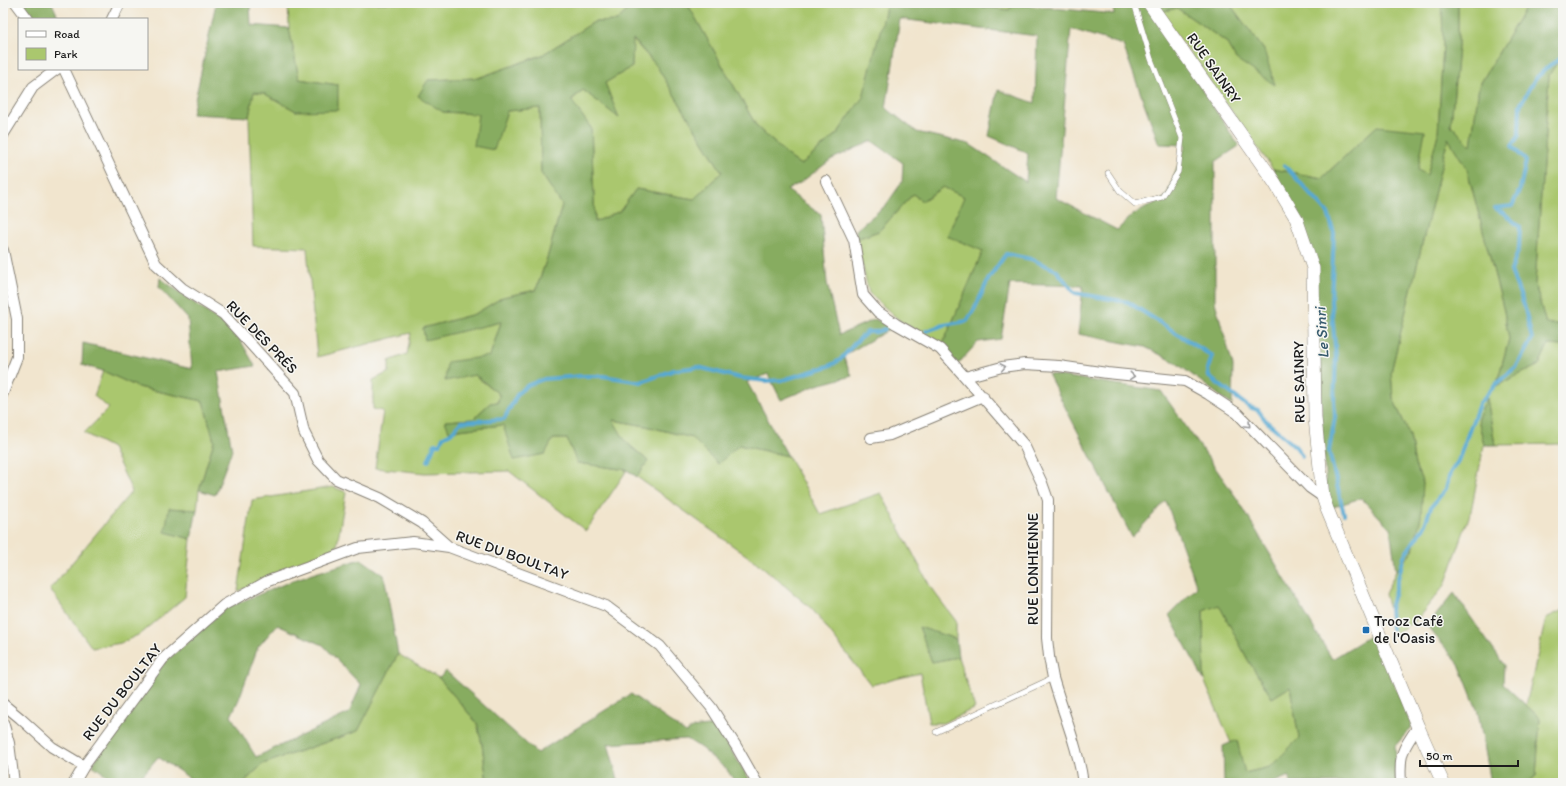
<svg xmlns="http://www.w3.org/2000/svg" width="1566" height="786" font-family="Itim,sans-serif">
	<style>
		.green { fill: #aac76e; stroke: #637245 }
		.forest { fill: #87ac61; stroke: #52643e; fill-rule: evenodd }
		.lines { fill: none; stroke-linecap: round; stroke-linejoin: round }
		.stream { stroke: #57a9d2; stroke-width: 4 }
		.service-casing { stroke: #868075; stroke-width: 6 }
		.minor-casing { stroke: #868075; stroke-width: 12 }
		.tertiary-casing { stroke: #868075; stroke-width: 14 }
		.service { stroke: #fff; stroke-width: 5 }
		.minor { stroke: #fff; stroke-width: 10 }
		.tertiary { stroke: #fff; stroke-width: 13 }
		.oneway { stroke: #999 }
		.poi-dot { fill: #1f6fb2; stroke: #f6f6f2; stroke-width: 1.5 }
		.labels { text-anchor: middle; stroke-width: 3; stroke-linejoin: round; paint-order: stroke }
		.street-label { font-size: 15px; fill: #1c1c1c; stroke: #f6f6f2 }
		.poi-label { font-size: 15px; fill: #1c1c1c; stroke: #f6f6f2; text-anchor: start }
		.water-label { font-size: 16px; font-style: italic; fill: #375b6e; stroke: #f6f6f2 }
	</style>
	<rect width="100%" height="100%" fill="#f6f6f2"/>
	<filter id="ink" filterUnits="userSpaceOnUse"><feTurbulence type="fractalNoise" baseFrequency=".025" numOctaves="2"/><feDisplacementMap in="SourceGraphic" scale="8" xChannelSelector="R" yChannelSelector="G"/><feConvolveMatrix kernelMatrix="1 2 1 2 8 2 1 2 1" color-interpolation-filters="sRGB"/></filter>
	<filter id="wash" filterUnits="userSpaceOnUse"><feTurbulence type="fractalNoise" baseFrequency=".012" numOctaves="4" result="noise"/><feDisplacementMap in="SourceGraphic" scale="16" xChannelSelector="R" yChannelSelector="G"/><feGaussianBlur stdDeviation="0.9" result="paint"/><feColorMatrix in="noise" values="0 0 0 0 0 0 0 0 0 0 0 0 0 0 0 0 0 1.4 0 .05"/><feComposite in="paint" operator="in"/></filter>
	<g filter="url(#wash)">
		<rect width="100%" height="100%" fill="#f1e5ce"/>
		<path class="green" d="M 288,3 L 634,3 L 617,21 L 594,22 L 542,55 L 478,78 L 428,80 L 443,112 L 478,114 L 493,150 L 507,111 L 540,108 L 541,173 L 562,205 L 548,255 L 536,290 L 503,297 L 475,314 L 423,328 L 425,339 L 501,322 L 490,356 L 474,375 L 499,394 L 498,402 L 490,403 L 473,419 L 446,421 L 449,431 L 503,425 L 553,439 L 567,439 L 577,463 L 627,470 L 586,531 L 509,471 L 425,473 L 375,468 L 383,411 L 373,409 L 373,380 L 389,372 L 389,361 L 407,354 L 411,333 L 317,357 L 307,248 L 253,246 L 249,117 L 253,92 L 262,92 L 296,111 L 338,85 L 299,79 L 289,28 Z
			M 687,3 L 886,3 L 885,12 L 864,97 L 837,134 L 801,165 L 792,159 L 757,127 Z
			M 954,3 L 1013,3 L 1010,10 Z
			M 1229,3 L 1442,3 L 1443,45 L 1438,134 L 1427,176 L 1418,170 L 1377,126 L 1322,178 L 1273,169 L 1160,12 L 1177,8 L 1226,42 L 1236,59 L 1264,50 Z
			M 1458,3 L 1528,3 L 1479,86 L 1471,147 L 1451,125 L 1458,47 Z
			M 632,39 L 656,65 L 722,172 L 694,199 L 636,189 L 620,211 L 595,222 L 591,128 L 571,101 L 583,90 L 618,117 L 605,83 L 632,67 Z
			M 1563,54 L 1563,324 L 1546,324 L 1535,284 L 1549,75 Z
			M 1448,137 L 1467,169 L 1504,311 L 1509,339 L 1496,386 L 1539,365 L 1548,345 L 1563,346 L 1563,444 L 1495,445 L 1487,399 L 1478,418 L 1484,445 L 1471,511 L 1445,585 L 1417,619 L 1395,634 L 1385,594 L 1396,571 L 1413,550 L 1423,483 L 1415,465 L 1410,436 L 1393,398 L 1391,372 Z
			M 943,187 L 964,197 L 983,251 L 942,346 L 899,320 L 869,293 L 856,239 L 879,231 L 913,194 L 922,201 Z
			M 103,371 L 138,387 L 203,401 L 214,441 L 199,490 L 197,510 L 169,508 L 166,532 L 191,539 L 185,597 L 142,633 L 121,643 L 92,648 L 50,589 L 132,491 L 112,448 L 84,433 L 109,408 L 94,396 Z
			M 612,420 L 646,426 L 693,438 L 718,464 L 738,445 L 788,456 L 820,514 L 881,493 L 931,588 L 956,621 L 956,639 L 920,628 L 932,662 L 958,657 L 975,708 L 943,723 L 929,723 L 920,673 L 871,685 L 812,609 L 764,568 L 637,477 L 648,461 L 626,442 Z
			M 333,487 L 346,492 L 336,551 L 238,591 L 252,500 Z
			M 1219,604 L 1248,660 L 1272,698 L 1290,686 L 1299,738 L 1270,767 L 1244,773 L 1237,741 L 1231,743 L 1204,680 L 1203,611 Z
			M 1563,610 L 1563,783 L 1527,783 L 1536,776 L 1540,718 L 1526,705 L 1546,618 Z
			M 398,654 L 439,678 L 477,723 L 482,744 L 487,783 L 243,783 L 263,764 L 358,731 Z"/>
		<path class="forest" d="M 13,3 L 52,3 L 59,19 L 33,19 L 29,15 Z
			M 216,3 L 250,3 L 251,25 L 289,28 L 299,79 L 338,85 L 338,110 L 296,111 L 263,93 L 254,92 L 249,117 L 192,114 Z
			M 634,3 L 687,3 L 757,127 L 792,159 L 801,165 L 837,134 L 863,97 L 885,12 L 886,3 L 949,3 L 1009,10 L 1013,4 L 1114,14 L 1112,3 L 1145,3 L 1239,146 L 1215,162 L 1215,302 L 1233,366 L 1232,405 L 1175,362 L 1145,347 L 1078,334 L 1083,286 L 1010,284 L 1001,339 L 978,342 L 958,364 L 942,346 L 983,251 L 947,236 L 964,197 L 943,187 L 922,201 L 913,194 L 879,231 L 856,239 L 856,230 L 886,205 L 902,182 L 903,163 L 872,141 L 832,159 L 800,183 L 787,190 L 821,215 L 827,283 L 839,335 L 875,319 L 892,328 L 843,356 L 852,376 L 817,385 L 781,400 L 768,374 L 747,382 L 788,456 L 739,445 L 718,464 L 692,438 L 646,426 L 613,420 L 626,442 L 648,461 L 637,477 L 627,470 L 577,463 L 567,439 L 553,439 L 545,454 L 514,460 L 503,425 L 449,431 L 445,421 L 473,419 L 490,403 L 498,402 L 499,394 L 475,375 L 445,381 L 447,362 L 490,356 L 501,322 L 425,340 L 423,328 L 475,314 L 503,297 L 536,290 L 548,255 L 562,205 L 541,173 L 540,108 L 507,111 L 494,150 L 474,146 L 478,114 L 443,112 L 418,96 L 428,80 L 478,78 L 542,55 L 594,22 L 617,21 ZM 900,19 L 1037,36 L 1035,103 L 998,90 L 989,136 L 1028,153 L 1026,182 L 969,144 L 917,132 L 886,108 ZM 1071,29 L 1123,45 L 1159,144 L 1186,145 L 1166,197 L 1133,215 L 1117,230 L 1056,198 ZM 633,39 L 656,65 L 722,172 L 694,199 L 636,189 L 620,211 L 595,222 L 591,128 L 571,100 L 583,90 L 619,118 L 605,83 L 632,67 Z
			M 1154,3 L 1229,3 L 1264,50 L 1275,85 L 1236,59 L 1226,42 L 1177,8 L 1160,12 Z
			M 1442,3 L 1458,3 L 1458,47 L 1451,125 L 1471,146 L 1479,86 L 1528,3 L 1563,3 L 1563,54 L 1549,75 L 1535,284 L 1546,324 L 1563,324 L 1563,346 L 1548,345 L 1539,365 L 1496,386 L 1509,339 L 1504,311 L 1467,169 L 1448,138 L 1391,372 L 1393,398 L 1410,436 L 1415,465 L 1423,483 L 1421,517 L 1413,550 L 1396,571 L 1390,528 L 1361,498 L 1327,509 L 1313,268 L 1273,169 L 1322,178 L 1377,126 L 1425,131 L 1418,170 L 1427,175 L 1438,134 L 1443,45 Z
			M 160,278 L 237,334 L 255,366 L 218,372 L 232,450 L 215,495 L 199,490 L 214,441 L 203,401 L 138,387 L 103,371 L 82,365 L 83,343 L 192,369 L 188,319 L 159,287 Z
			M 1048,374 L 1161,391 L 1238,500 L 1332,659 L 1373,634 L 1412,727 L 1395,746 L 1398,783 L 1291,783 L 1289,776 L 1272,783 L 1224,783 L 1223,746 L 1237,740 L 1245,773 L 1270,767 L 1299,738 L 1290,687 L 1272,698 L 1248,660 L 1219,605 L 1203,611 L 1204,680 L 1169,615 L 1197,587 L 1166,501 L 1132,537 Z
			M 1487,398 L 1495,445 L 1484,445 L 1478,418 Z
			M 169,508 L 197,510 L 191,539 L 165,532 Z
			M 361,559 L 384,575 L 398,654 L 358,731 L 263,764 L 243,783 L 197,783 L 158,757 L 136,783 L 118,783 L 92,765 L 165,662 L 226,608 L 299,578 ZM 277,625 L 323,645 L 361,685 L 349,713 L 256,757 L 231,716 L 239,699 L 258,647 Z
			M 1454,593 L 1504,665 L 1503,684 L 1540,718 L 1536,776 L 1527,783 L 1491,783 L 1478,712 L 1459,664 L 1427,626 Z
			M 919,627 L 956,639 L 958,657 L 932,662 Z
			M 446,671 L 537,753 L 631,694 L 686,733 L 692,728 L 715,725 L 752,783 L 736,783 L 727,770 L 701,748 L 687,739 L 608,744 L 619,783 L 487,783 L 482,744 L 477,723 L 439,678 Z"/>
		<g class="lines">
			<path class="stream" d="M 1284,165 L 1328,213 L 1334,233 L 1331,302 L 1336,357 L 1334,400 L 1335,417 L 1329,451 L 1344,514
				M 926,331 L 944,325 L 967,321 L 975,308 L 989,278 L 1006,254 L 1031,259 L 1056,270 L 1075,293 L 1128,302 L 1212,356 L 1208,369 L 1209,377 L 1249,407 L 1258,410 L 1266,421 L 1296,447 L 1302,456
				M 428,461 L 435,444 L 440,444 L 443,437 L 451,433 L 461,422 L 504,419 L 518,393 L 528,385 L 544,379 L 581,376 L 603,376 L 641,382 L 674,370 L 698,367 L 740,378 L 766,381 L 783,380 L 829,366 L 840,360 L 854,344 L 867,332 L 876,332 L 885,329
				M 1392,630 L 1390,609 L 1404,556 L 1424,527 L 1431,507 L 1446,489 L 1450,473 L 1458,461 L 1479,404 L 1496,384 L 1517,366 L 1532,339 L 1524,305 L 1511,271 L 1519,248 L 1520,227 L 1505,214 L 1495,208 L 1512,206 L 1520,189 L 1526,161 L 1512,146 L 1519,135 L 1520,105 L 1535,79 L 1550,65 L 1563,57"/>
		</g>
	</g>
	<g filter="url(#ink)">
		<g class="lines">
			<defs>
				<path id="service" d="M 1108,173 L 1120,191 L 1135,204 L 1162,197 L 1178,172 L 1182,138 L 1151,59 L 1134,3
					M 936,732 L 1053,678"/>
				<path id="minor" d="M 16,3 L 28,19
					M 112,19 L 120,3
					M 64,69 L 156,264 L 182,288 L 223,314 L 295,393 L 304,432 L 318,460 L 336,479 L 380,498 L 422,523 L 449,547
					M 3,135 L 33,87 L 57,69
					M 826,181 L 854,240 L 863,295 L 878,312 L 896,324 L 940,349 L 965,377 L 1024,445 L 1042,483 L 1048,500 L 1047,638 C 1048,652 1050,665 1053,678 C 1063,713 1078,747 1083,783
					M 3,250 L 17,319 L 17,357 L 3,393
					M 965,377 L 1002,367 L 1025,364 L 1059,366 L 1107,373 L 1185,381 L 1208,394 L 1237,413 L 1310,488 L 1323,497
					M 871,438 L 890,435 L 983,396
					M 3,704 L 20,718 L 52,747 L 84,766
					M 3,722 L 9,743 L 14,783
					M 74,783 L 84,766 L 163,659 L 224,605 L 268,581 L 358,548 L 413,542 L 449,547 L 606,606 L 660,646 L 711,707 L 736,746 L 757,783
					M 1401,783 C 1399,755 1402,749 1418,727"/>
				<path id="tertiary" d="M 1149,3 L 1275,183 L 1296,218 L 1313,268 L 1315,418 L 1323,497 L 1327,509 L 1418,727 L 1443,783"/>
			</defs>
			<use href="#service" class="service-casing"/>
			<use href="#minor" class="minor-casing"/>
			<use href="#tertiary" class="tertiary-casing"/>
			<use href="#service" class="service"/>
			<use href="#minor" class="minor"/>
			<use href="#tertiary" class="tertiary"/>
		</g>
		<defs><path id="oneway-chevron" d="M-2-3.5L2.5 0L-2 3.5" fill="none" stroke-width="1.6" stroke-linecap="round" stroke-linejoin="round"/></defs>
		<g class="oneway">
			<use href="#oneway-chevron" transform="translate(1003 367) rotate(-11)"/>
			<use href="#oneway-chevron" transform="translate(1132 376) rotate(5)"/>
			<use href="#oneway-chevron" transform="translate(1248 425) rotate(45)"/>
		</g>
	</g>
	<rect class="poi-dot" x="1362" y="626" width="8" height="8" rx="2"/>
	<g class="labels">
		<g class="street-label">
			<text transform="translate(1214 68) rotate(55)" y="5">RUE SAINRY</text>
			<text transform="translate(262 337) rotate(46)" y="5">RUE DES PRÉS</text>
			<text transform="translate(1299 382) rotate(-91)" y="5">RUE SAINRY</text>
			<text transform="translate(512 555) rotate(20)" y="5">RUE DU BOULTAY</text>
			<text transform="translate(1033 569) rotate(-90)" y="5">RUE LONHIENNE</text>
			<text transform="translate(122 692) rotate(-52)" y="5">RUE DU BOULTAY</text>
		</g>
		<g class="poi-label">
			<text x="1374" y="626">Trooz Café<tspan x="1374" dy="17">de l'Oasis</tspan></text>
		</g>
		<g class="water-label">
			<text transform="translate(1321 333) rotate(-94)" y="6">Le Sinri</text>
		</g>
	</g>
	<rect width="1566" height="786" fill="none" stroke="#f6f6f2" stroke-width="16"/>
	<rect x="18" y="18" width="130" height="52" fill="#f6f6f2" stroke="#9f9f9c"/>
	<rect x="26" y="31" width="20" height="6" fill="#ffffff" stroke="#9f9f9c"/>
	<text x="54" y="38" font-size="12" fill="#1c1c1c">Road</text>
	<rect x="26" y="48" width="20" height="12" fill="#aac76e" stroke="#9f9f9c"/>
	<text x="54" y="58" font-size="12" fill="#1c1c1c">Park</text>
	<path d="M1420 760v6h98v-6" fill="none" stroke="#1c1c1c" stroke-width="2"/>
	<text x="1426" y="760" font-size="12" fill="#1c1c1c" stroke="#f6f6f2" stroke-width="3" paint-order="stroke">50 m</text>
</svg>
